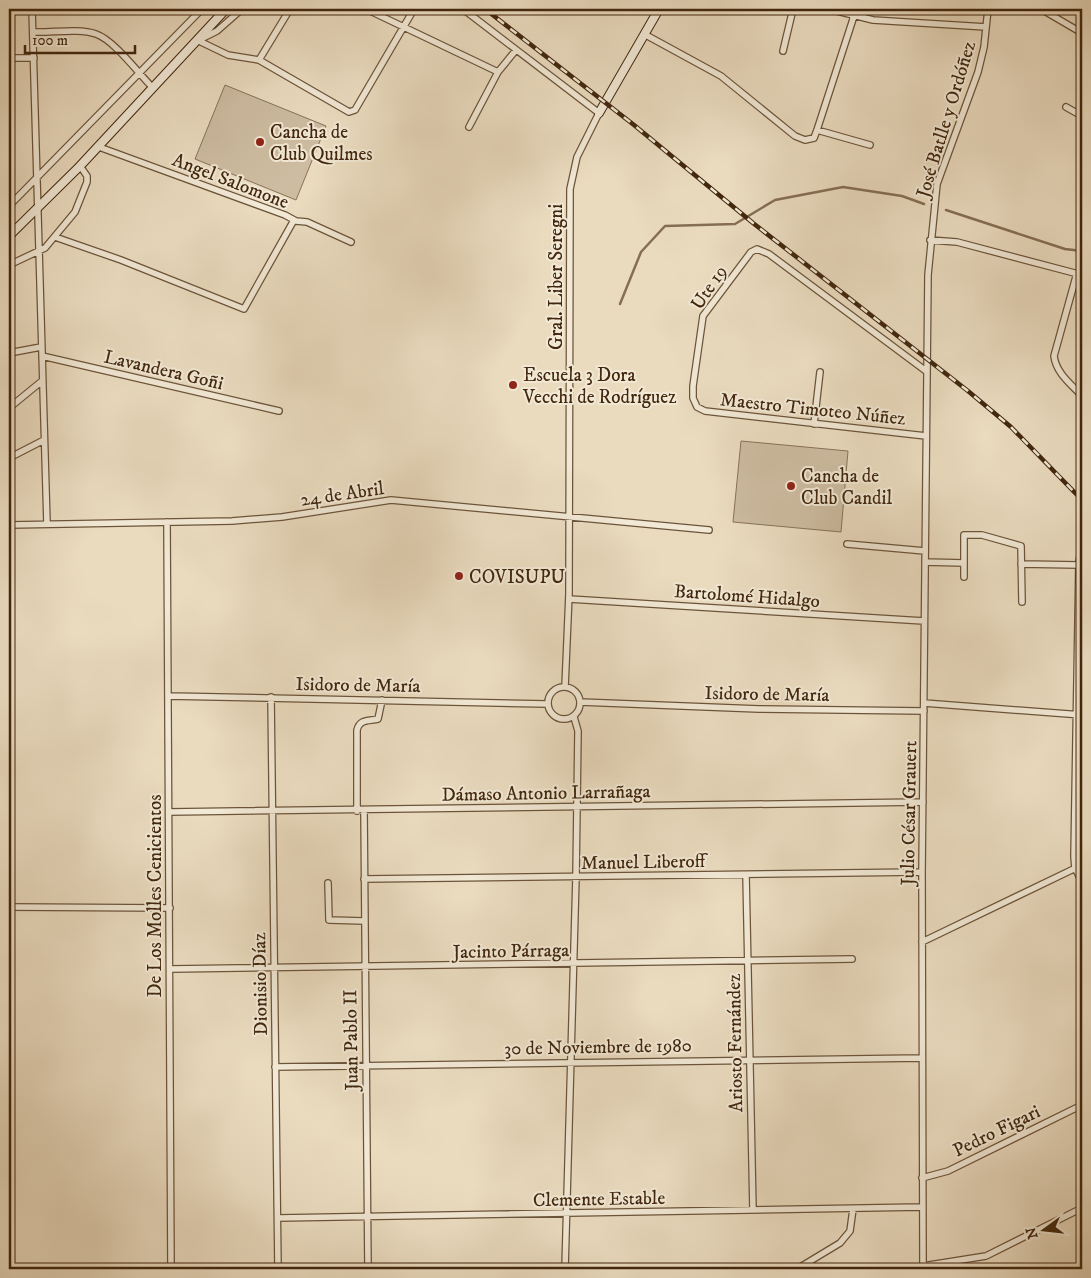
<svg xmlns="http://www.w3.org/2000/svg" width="1091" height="1278" font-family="'IM FELL DW Pica',serif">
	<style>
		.green { fill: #cdbca1; stroke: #887258 }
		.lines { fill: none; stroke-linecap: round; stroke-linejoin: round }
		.stream { stroke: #856e54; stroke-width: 2.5 }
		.street-casing { stroke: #6c543a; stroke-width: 8 }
		.secondary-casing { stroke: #42270e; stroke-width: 10 }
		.street { stroke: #f1e8d5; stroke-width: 5.5 }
		.secondary { stroke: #f1e8d5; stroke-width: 8 }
		.rail-casing { stroke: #42270e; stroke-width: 4.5 }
		.rail { stroke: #f1e8d5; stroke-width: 2.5; stroke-dasharray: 8; stroke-linecap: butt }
		.poi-dot { fill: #8f2418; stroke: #f1e8d5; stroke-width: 2 }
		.labels { text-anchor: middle; stroke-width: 4; stroke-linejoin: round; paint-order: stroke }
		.street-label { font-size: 19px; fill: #42270e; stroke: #f1e8d5 }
		.poi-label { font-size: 19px; fill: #42270e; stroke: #f1e8d5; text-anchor: start }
	</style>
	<rect width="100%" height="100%" fill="#eadbbf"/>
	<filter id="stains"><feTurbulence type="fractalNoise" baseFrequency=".004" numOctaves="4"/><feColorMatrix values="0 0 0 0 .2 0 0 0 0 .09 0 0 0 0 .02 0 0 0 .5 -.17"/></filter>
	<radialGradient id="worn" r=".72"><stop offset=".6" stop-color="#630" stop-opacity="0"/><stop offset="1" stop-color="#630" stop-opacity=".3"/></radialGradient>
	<path class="green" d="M 225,85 L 326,126 L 296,200 L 195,159 Z
		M 741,441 L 848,451 L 841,532 L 733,522 Z"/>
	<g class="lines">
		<path class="stream" d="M 946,210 L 1065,249 L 1082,251
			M 620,304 L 641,252 L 665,226 L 735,224 L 775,200 L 843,187 L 902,196 L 924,204"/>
		<defs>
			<path id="street" d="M 32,9 L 47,524
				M 366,9 L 498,72
				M 463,9 L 599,113 L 577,157 L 570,189 L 569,594 L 565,687
				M 829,9 L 873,20 L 986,27
				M 1041,9 L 1082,33
				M 33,32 C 52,33 78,28 96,34 C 114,40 139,74 153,88
				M 644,34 L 721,76 L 795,136 L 805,140 L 814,138 L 817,130 L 854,16
				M 197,40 L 228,55 L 259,60 L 349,112 L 355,110 L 414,9
				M 199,40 L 217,31 L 242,9
				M 783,51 L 793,9
				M 9,58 L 34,58
				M 259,60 L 290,9
				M 1066,107 L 1082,116
				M 469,127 L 498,72 L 516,50
				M 817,130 L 870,145
				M 99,147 L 285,215 L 296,221 L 307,222 L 351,242
				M 9,206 L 202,9
				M 55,237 L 121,260 L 244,309 L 294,220
				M 930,240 L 957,242 L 1082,275
				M 9,265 L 45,248 L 75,212 L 87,182 L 87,176 L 80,166
				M 1077,273 L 1054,356 C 1056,373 1071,384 1082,396
				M 9,353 L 41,347
				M 42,356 L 279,411
				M 926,371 L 769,254 L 757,249 L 751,252 L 703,316 L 693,386 L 693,398 L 697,407 L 705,411 L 926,436
				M 9,408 L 42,381
				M 814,424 L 820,372
				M 9,458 L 44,440
				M 167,522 L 171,1269
				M 9,525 L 232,521 L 282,517 L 391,500 L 709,530
				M 1082,543 L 1079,562 L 1074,857 L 1075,868 L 1082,882
				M 847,544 L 925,551
				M 925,562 L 964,563
				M 1021,564 L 1079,565
				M 964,577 L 964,535 L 982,535 L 1021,546 L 1022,602
				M 569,599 L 924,621
				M548 703a16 16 0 1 1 32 0a16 16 0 1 1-32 0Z
				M 168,696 L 547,704
				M 271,697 L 278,1269
				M 580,702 L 759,709 L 924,711
				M 924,703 L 1082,715
				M 357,811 L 357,730 C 360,719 368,721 378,719 L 382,700
				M 364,811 L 368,1269
				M 169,812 L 923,802
				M 746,875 L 753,1210
				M 364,879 L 922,872
				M 328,883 L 329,920 L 364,921
				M 9,907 L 170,908
				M 922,942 L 1082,865
				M 171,969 L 852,959
				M 275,1067 L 922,1058
				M 922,1178 L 948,1171 L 1082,1105
				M 278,1218 L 922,1207
				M 923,1266 L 986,1256 L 1082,1208
				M 565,1269 L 576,877 L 578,731 L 574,717
				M 797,1269 L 840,1243 L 850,1231 L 853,1209
				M 923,1269 L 922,872 L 928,275 L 937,184 L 978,72 L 984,47 L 988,9"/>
			<path id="secondary" d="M 854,16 L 856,9
				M 599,113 L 659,9
				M 9,236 L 80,166 L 226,9"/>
		</defs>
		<use href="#street" class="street-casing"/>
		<use href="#secondary" class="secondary-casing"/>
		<use href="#street" class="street"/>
		<use href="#secondary" class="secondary"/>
		<defs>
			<path id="rail" d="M 485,9 L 634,125 L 753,223 L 968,391 L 1011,427 L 1082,500"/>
		</defs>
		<use href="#rail" class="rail-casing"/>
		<use href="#rail" class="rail"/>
	</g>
	<g class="poi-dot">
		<circle cx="260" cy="142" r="5"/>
		<circle cx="513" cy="385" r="5"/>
		<circle cx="791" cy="486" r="5"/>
		<circle cx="459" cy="576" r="5"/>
	</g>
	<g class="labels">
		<g class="street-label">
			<text transform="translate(945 119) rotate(-73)" y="7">José Batlle y Ordóñez</text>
			<text transform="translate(231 180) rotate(21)" y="7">Angel Salomone</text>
			<text transform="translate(555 277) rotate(-90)" y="7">Gral. Liber Seregni</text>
			<text transform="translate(708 287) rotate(-56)" y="7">Ute 19</text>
			<text transform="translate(164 369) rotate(13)" y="7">Lavandera Goñi</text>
			<text transform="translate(813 408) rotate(6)" y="7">Maestro Timoteo Núñez</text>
			<text transform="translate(342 493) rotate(-8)" y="7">24 de Abril</text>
			<text transform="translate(747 595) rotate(4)" y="7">Bartolomé Hidalgo</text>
			<text transform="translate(358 684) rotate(1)" y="7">Isidoro de María</text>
			<text transform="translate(767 693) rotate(1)" y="7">Isidoro de María</text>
			<text transform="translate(546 792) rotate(-1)" y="7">Dámaso Antonio Larrañaga</text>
			<text transform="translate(908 813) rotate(-89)" y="7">Julio César Grauert</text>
			<text transform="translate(643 861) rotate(-1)" y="7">Manuel Liberoff</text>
			<text transform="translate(154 896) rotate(-90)" y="7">De Los Molles Cenicientos</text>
			<text transform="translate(511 950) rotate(-1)" y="7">Jacinto Párraga</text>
			<text transform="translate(259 984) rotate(-91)" y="7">Dionisio Díaz</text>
			<text transform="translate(350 1040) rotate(-91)" y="7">Juan Pablo II</text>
			<text transform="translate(734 1043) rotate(-91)" y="7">Ariosto Fernández</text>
			<text transform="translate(598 1046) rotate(-1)" y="7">30 de Noviembre de 1980</text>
			<text transform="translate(996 1130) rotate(-26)" y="7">Pedro Figari</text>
			<text transform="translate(599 1198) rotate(-1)" y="7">Clemente Estable</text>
		</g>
		<g class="poi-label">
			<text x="270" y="138">Cancha de<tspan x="270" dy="22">Club Quilmes</tspan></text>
			<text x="523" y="381">Escuela 3 Dora<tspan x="523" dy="22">Vecchi de Rodríguez</tspan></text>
			<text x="801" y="482">Cancha de<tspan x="801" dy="22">Club Candil</tspan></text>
			<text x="469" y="583">COVISUPU</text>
		</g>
	</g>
	<rect width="1091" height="1278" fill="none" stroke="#eadbbf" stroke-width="30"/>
	<rect x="10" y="10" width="1071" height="1258" fill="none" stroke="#42270e" stroke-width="2.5"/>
	<rect x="15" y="15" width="1061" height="1248" fill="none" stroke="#42270e"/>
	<g transform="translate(1044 1230) rotate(255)" stroke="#f1e8d5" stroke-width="4" paint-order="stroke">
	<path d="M0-4L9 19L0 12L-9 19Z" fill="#42270e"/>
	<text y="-8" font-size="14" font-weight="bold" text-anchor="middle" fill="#42270e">N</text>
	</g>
	<path d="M25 45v8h110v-8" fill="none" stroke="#42270e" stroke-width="2.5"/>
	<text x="32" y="45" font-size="15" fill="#42270e" stroke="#f1e8d5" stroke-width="4" paint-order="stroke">100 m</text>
	<rect width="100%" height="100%" filter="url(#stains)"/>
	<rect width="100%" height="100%" fill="url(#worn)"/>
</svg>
